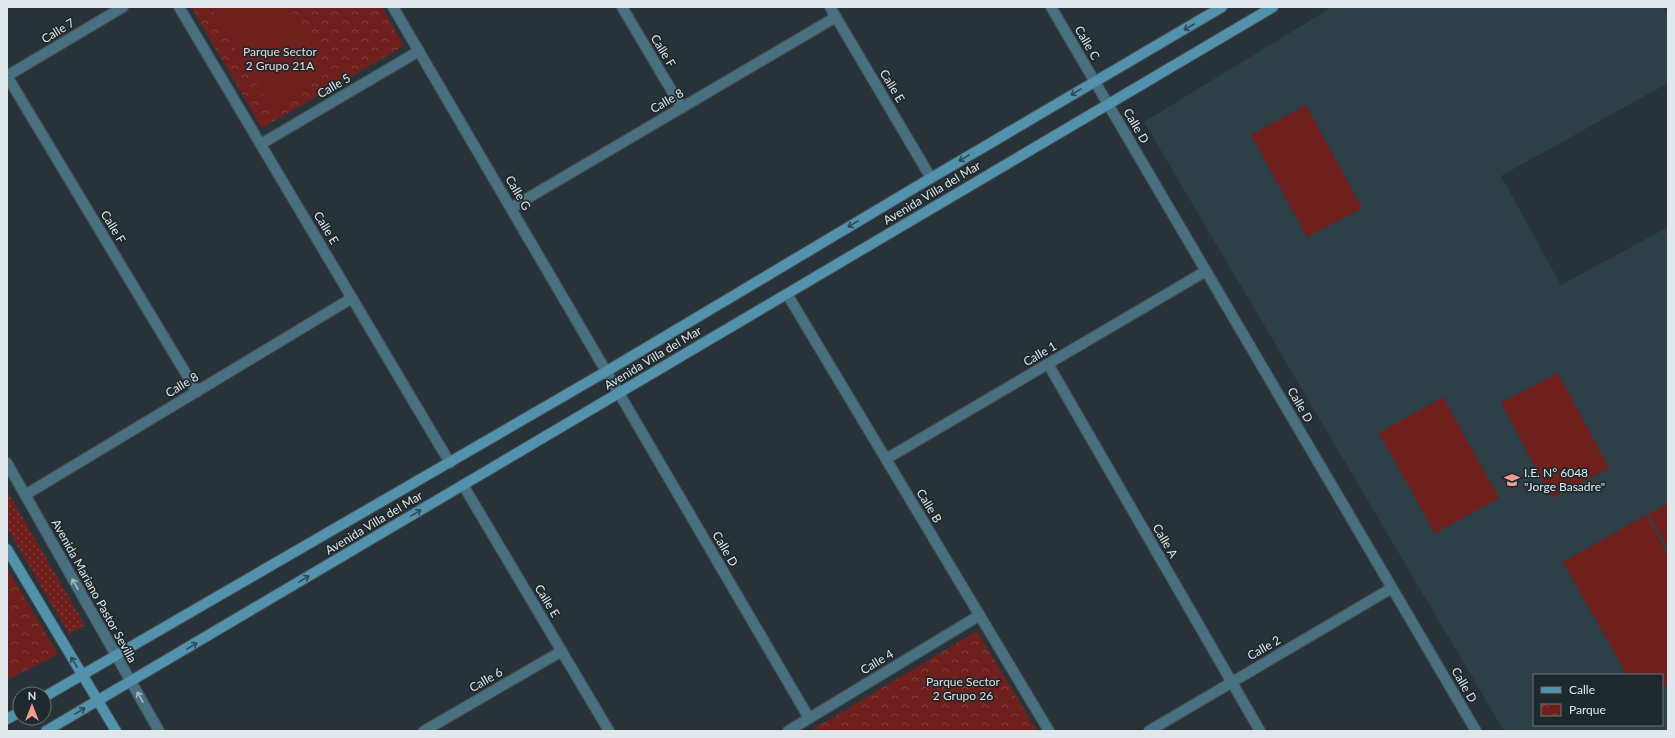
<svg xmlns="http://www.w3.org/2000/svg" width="1675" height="738" font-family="Lato,sans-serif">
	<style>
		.built { fill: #2d3f47; fill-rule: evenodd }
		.grass { fill: url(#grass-dots) }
		.park { fill: url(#park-crowns) }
		.garden { fill: #6f201c }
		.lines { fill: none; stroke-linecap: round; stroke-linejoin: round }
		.street-casing { stroke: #465055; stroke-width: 12 }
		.secondary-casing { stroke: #465055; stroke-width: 12 }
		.street { stroke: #497080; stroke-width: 10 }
		.secondary { stroke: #5292ac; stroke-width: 10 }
		.oneway { stroke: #2e4854 }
		.oneway2 { stroke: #a4b8c0 }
		.labels { text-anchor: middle; stroke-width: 3.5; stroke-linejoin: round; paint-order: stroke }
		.street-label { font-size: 12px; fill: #e1e8eb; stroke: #1e292e }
		.park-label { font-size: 12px; fill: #eed5d2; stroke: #1e292e }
		.poi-label { font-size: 12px; fill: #e1e8eb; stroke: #1e292e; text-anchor: start }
	</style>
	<defs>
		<pattern id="grass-dots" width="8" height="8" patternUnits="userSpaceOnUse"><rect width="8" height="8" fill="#6f201c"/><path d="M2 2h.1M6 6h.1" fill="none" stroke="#83403d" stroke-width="1.8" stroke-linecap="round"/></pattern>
		<pattern id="park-crowns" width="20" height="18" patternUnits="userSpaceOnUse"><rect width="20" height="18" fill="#6f201c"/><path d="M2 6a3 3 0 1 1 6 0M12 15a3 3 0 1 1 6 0" fill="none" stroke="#83403d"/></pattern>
	</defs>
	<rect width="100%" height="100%" fill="#283339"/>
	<path class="built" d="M 1332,7 L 1663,7 L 1668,16 L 1668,83 L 1501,176 L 1561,285 L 1668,227 L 1668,731 L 1504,731 L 1144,122 ZM 1534,675 L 1662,675 L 1662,725 L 1534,725 Z"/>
	<path class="grass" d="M 7,491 L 85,625 L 69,634 L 7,528 Z"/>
	<path class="park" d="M 191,7 L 382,7 L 404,46 L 262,128 Z
		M 7,568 L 58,654 L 7,680 Z
		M 977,631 L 1037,731 L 810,731 Z"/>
	<path class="garden" d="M 215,7 L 288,7 L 328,73 L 270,107 L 212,9 Z
		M 1306,105 L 1362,208 L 1307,237 L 1251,135 Z
		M 1558,373 L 1609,468 L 1552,498 L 1501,403 Z
		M 1443,397 L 1499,498 L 1435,533 L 1379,433 Z
		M 1668,503 L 1668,548 L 1648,514 Z
		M 1646,515 L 1668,554 L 1668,684 L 1662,687 L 1662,675 L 1627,675 L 1563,562 Z"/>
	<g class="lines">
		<defs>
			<path id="street" d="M 179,7 L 450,463
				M 393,7 L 809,718
				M 622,7 L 682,108
				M 830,7 L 931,178
				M 1051,7 L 1476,731
				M 7,76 L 197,392
				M 7,76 L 123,7
				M 261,144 L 419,51
				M 511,208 L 836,17
				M 787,294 L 1049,731
				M 1048,364 L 1260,731
				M 886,459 L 1206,271
				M 7,463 L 159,731
				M 463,485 L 609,731
				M 25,495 L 352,298
				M 424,731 L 562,651
				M 788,731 L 980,615
				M 1149,731 L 1392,588"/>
			<path id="secondary" d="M 7,549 L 116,731
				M 44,697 L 607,371 L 931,178 L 1222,7
				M 7,719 L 20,712
				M 46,731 L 1273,7"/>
		</defs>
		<use href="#street" class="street-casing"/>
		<use href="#secondary" class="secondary-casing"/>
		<use href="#street" class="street"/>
		<use href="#secondary" class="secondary"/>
	</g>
	<defs><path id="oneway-shaft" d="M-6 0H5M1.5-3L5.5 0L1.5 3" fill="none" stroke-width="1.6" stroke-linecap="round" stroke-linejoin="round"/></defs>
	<g class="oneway">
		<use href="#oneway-shaft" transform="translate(1189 27) rotate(150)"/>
		<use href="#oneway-shaft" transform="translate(1076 92) rotate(149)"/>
		<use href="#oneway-shaft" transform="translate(964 158) rotate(149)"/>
		<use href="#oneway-shaft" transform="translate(853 224) rotate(149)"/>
		<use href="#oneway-shaft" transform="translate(416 513) rotate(-31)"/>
		<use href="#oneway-shaft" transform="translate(304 579) rotate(-31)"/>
		<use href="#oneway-shaft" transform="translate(192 646) rotate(-31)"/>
		<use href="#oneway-shaft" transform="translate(74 662) rotate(-121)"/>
		<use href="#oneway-shaft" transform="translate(80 711) rotate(-31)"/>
	</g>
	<g class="oneway2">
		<use href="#oneway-shaft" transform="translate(75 584) rotate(-119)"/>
		<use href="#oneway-shaft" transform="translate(140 697) rotate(-120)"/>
	</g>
	<defs>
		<symbol id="school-bare" viewBox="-9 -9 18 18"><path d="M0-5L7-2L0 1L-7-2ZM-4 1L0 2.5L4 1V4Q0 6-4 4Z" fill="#f59c92" stroke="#1e292e" stroke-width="2.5" paint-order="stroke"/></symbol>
	</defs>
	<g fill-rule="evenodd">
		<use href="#school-bare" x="1501" y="469" width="22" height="22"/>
	</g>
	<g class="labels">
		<g class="street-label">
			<text transform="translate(58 31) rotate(-31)" y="4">Calle 7</text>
			<text transform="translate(1087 43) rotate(60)" y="4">Calle C</text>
			<text transform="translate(663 51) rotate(59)" y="4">Calle F</text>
			<text transform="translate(334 86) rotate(-30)" y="4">Calle 5</text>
			<text transform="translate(892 86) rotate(59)" y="4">Calle E</text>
			<text transform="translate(667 101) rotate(-30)" y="4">Calle 8</text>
			<text transform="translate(1136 126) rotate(60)" y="4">Calle D</text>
			<text transform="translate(518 193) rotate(60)" y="4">Calle G</text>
			<text transform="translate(932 193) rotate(-31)" y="4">Avenida Villa del Mar</text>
			<text transform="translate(113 227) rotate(59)" y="4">Calle F</text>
			<text transform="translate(326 228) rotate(59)" y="4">Calle E</text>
			<text transform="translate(1040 354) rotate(-30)" y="4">Calle 1</text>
			<text transform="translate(653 358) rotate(-31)" y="4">Avenida Villa del Mar</text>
			<text transform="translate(182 385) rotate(-31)" y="4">Calle 8</text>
			<text transform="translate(1300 405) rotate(60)" y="4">Calle D</text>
			<text transform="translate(929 506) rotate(59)" y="4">Calle B</text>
			<text transform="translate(374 523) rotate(-31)" y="4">Avenida Villa del Mar</text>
			<text transform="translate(1165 541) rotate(60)" y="4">Calle A</text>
			<text transform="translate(725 549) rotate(60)" y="4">Calle D</text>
			<text transform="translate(94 591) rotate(61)" y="4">Avenida Mariano Pastor Sevilla</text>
			<text transform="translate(547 601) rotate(59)" y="4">Calle E</text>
			<text transform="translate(1264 648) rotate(-30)" y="4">Calle 2</text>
			<text transform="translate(877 662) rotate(-31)" y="4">Calle 4</text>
			<text transform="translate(486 680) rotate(-30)" y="4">Calle 6</text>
			<text transform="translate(1464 685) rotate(60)" y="4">Calle D</text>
		</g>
		<g class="park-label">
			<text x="280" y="56">Parque Sector<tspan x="280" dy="14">2 Grupo 21A</tspan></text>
			<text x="963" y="686">Parque Sector<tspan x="963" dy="14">2 Grupo 26</tspan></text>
		</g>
		<g class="poi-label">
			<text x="1524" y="477">I.E. N° 6048<tspan x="1524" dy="14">"Jorge Basadre"</tspan></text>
		</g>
	</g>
	<rect width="1675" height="738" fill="none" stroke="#e1e8eb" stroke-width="16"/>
	<rect x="1533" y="674" width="130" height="52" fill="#1e292e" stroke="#6c757a"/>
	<rect x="1541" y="687" width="20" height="6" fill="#5292ac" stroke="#6c757a"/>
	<text x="1569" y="694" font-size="12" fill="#e1e8eb">Calle</text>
	<rect x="1541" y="704" width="20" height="12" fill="url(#park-crowns)" stroke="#6c757a"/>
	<text x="1569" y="714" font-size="12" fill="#e1e8eb">Parque</text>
	<g transform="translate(32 706)"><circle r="19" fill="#1e292e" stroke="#6c757a"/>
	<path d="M0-3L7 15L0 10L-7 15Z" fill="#f59c92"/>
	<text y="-6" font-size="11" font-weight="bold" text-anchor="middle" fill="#e1e8eb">N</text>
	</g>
</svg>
